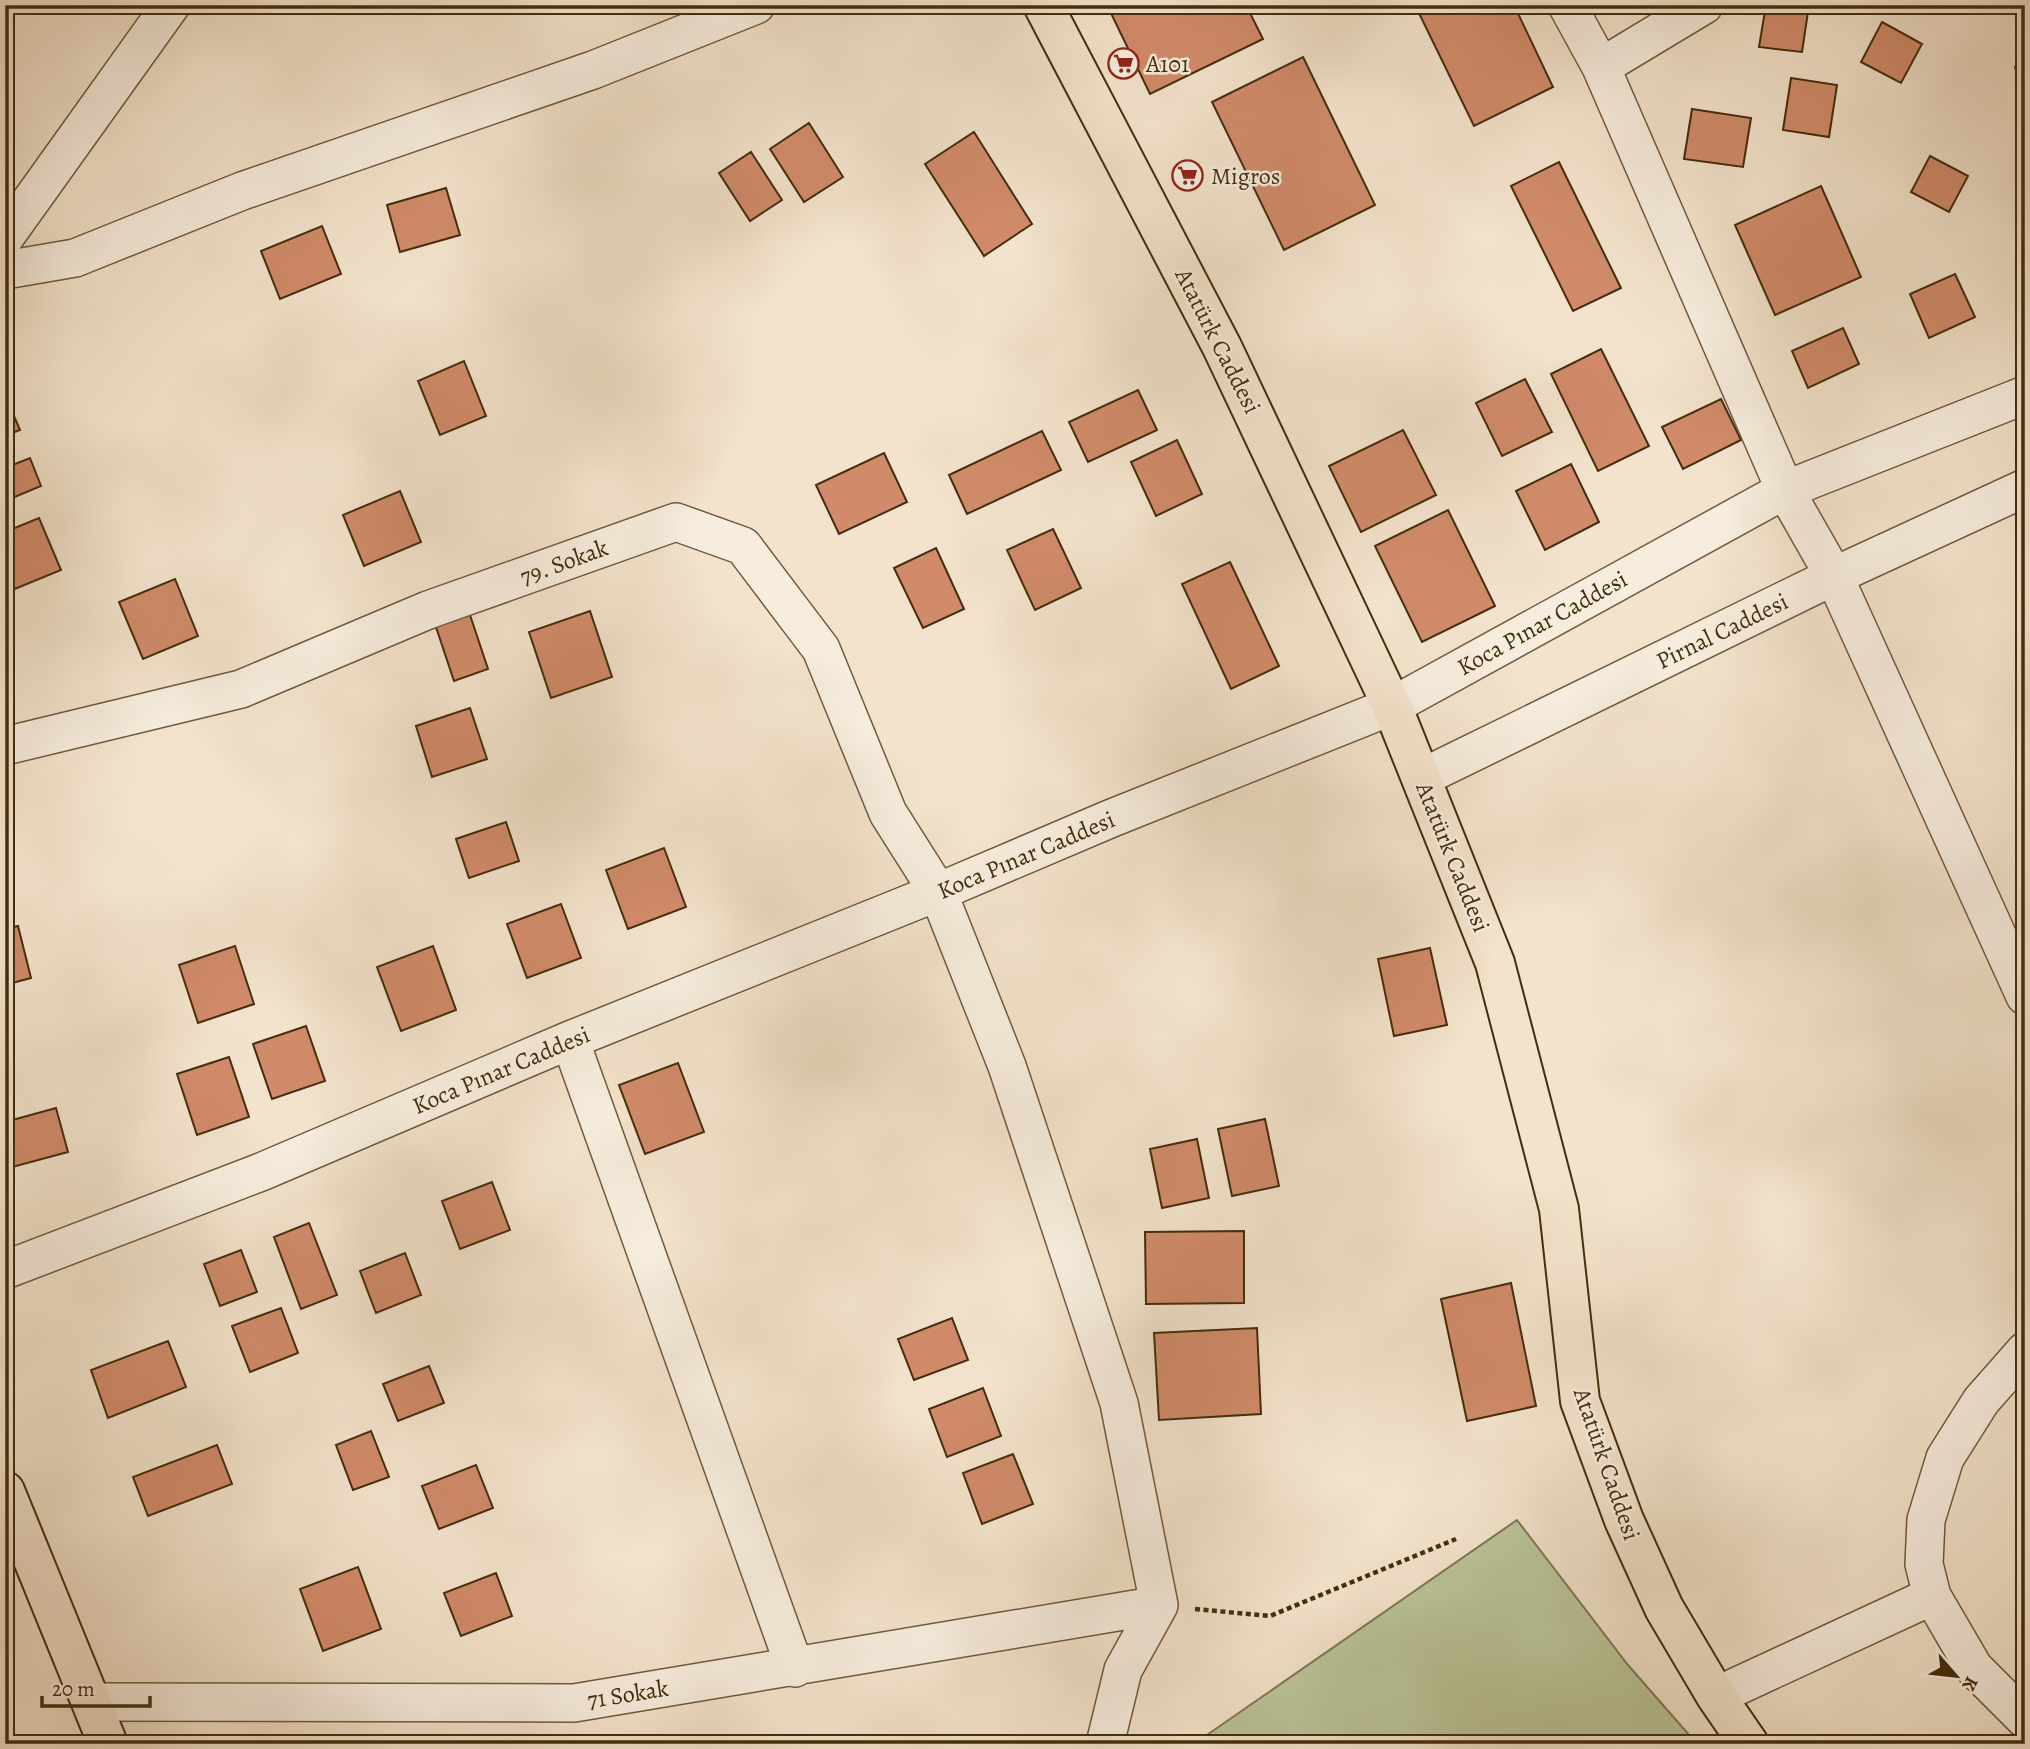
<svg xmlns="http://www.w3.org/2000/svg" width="2030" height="1749" font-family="Alegreya,serif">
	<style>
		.green { fill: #bac498; stroke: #7e7852; stroke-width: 2 }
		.building { fill: #d18b6a; stroke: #432d0c; stroke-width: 2 }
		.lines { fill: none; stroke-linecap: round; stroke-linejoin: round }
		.minor-casing { stroke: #6f5a3c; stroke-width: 40 }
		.major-casing { stroke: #432d0c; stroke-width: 42 }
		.path { stroke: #432d0c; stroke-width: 4.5; stroke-dasharray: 5 3.5; stroke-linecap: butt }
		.minor { stroke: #f7edde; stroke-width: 37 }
		.major { stroke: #f3e3cc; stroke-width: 38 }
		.labels { text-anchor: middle; stroke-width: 5; stroke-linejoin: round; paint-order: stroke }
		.poi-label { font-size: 24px; fill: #432d0c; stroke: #f7edde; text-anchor: start }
		.street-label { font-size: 24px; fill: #432d0c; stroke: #f7edde }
	</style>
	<rect width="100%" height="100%" fill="#f3e3cc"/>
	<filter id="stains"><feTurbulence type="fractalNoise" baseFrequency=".00286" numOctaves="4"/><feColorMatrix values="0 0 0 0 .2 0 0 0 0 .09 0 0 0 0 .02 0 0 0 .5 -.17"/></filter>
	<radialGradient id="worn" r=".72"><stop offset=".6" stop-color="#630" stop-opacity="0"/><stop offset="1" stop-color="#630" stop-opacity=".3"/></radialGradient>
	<path class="green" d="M 1517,1520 L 1628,1665 L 1697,1744 L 1194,1744 Z"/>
	<path class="building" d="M 1107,5 L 1246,5 L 1263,39 L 1150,94 Z
		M 1415,5 L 1514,5 L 1553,87 L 1474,126 Z
		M 1766,5 L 1809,5 L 1802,52 L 1759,47 Z
		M 1882,22 L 1922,44 L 1901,83 L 1861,62 Z
		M 1303,57 L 1375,205 L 1284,250 L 1212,102 Z
		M 2025,65 L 2025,102 L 2015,67 Z
		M 1791,78 L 1837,85 L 1829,137 L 1783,130 Z
		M 1692,109 L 1751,118 L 1743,167 L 1684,159 Z
		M 809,123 L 843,177 L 804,202 L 770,149 Z
		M 974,132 L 1032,224 L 984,256 L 925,164 Z
		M 751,152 L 782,200 L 750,221 L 719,173 Z
		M 1930,156 L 1968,176 L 1949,212 L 1911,192 Z
		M 1559,162 L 1621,288 L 1573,311 L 1511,186 Z
		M 1821,186 L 1861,277 L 1775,315 L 1735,225 Z
		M 446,188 L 460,235 L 400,252 L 387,205 Z
		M 322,226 L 341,274 L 280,299 L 261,251 Z
		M 1955,274 L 1975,317 L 1929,338 L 1910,294 Z
		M 1843,328 L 1859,364 L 1808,388 L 1792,351 Z
		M 1601,349 L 1649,446 L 1598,471 L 1551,374 Z
		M 464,361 L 486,416 L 440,435 L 418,381 Z
		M 1525,379 L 1552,432 L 1502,456 L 1476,403 Z
		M 1138,390 L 1157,430 L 1088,462 L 1069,422 Z
		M 5,395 L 20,430 L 5,436 Z
		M 1721,399 L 1741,440 L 1683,469 L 1662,427 Z
		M 1403,430 L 1436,495 L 1361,532 L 1329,466 Z
		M 1042,431 L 1061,470 L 967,514 L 949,475 Z
		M 1177,440 L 1202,494 L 1156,516 L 1131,462 Z
		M 884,453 L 907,502 L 839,534 L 816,485 Z
		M 30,458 L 41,486 L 5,501 L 5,468 Z
		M 1571,464 L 1599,522 L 1545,550 L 1516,491 Z
		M 400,491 L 421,542 L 364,566 L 343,515 Z
		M 1448,510 L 1495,606 L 1422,642 L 1375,546 Z
		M 39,518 L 61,570 L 5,593 L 5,532 Z
		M 1053,529 L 1081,588 L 1035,610 L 1007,550 Z
		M 936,548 L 964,609 L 923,628 L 894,568 Z
		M 1230,562 L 1279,666 L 1231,689 L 1182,584 Z
		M 175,579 L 198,636 L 143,659 L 119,602 Z
		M 590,611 L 612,677 L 551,698 L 529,632 Z
		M 469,612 L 488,669 L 454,681 L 435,624 Z
		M 470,708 L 487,759 L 432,777 L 416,726 Z
		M 506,822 L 519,861 L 469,878 L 456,839 Z
		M 664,848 L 686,907 L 628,929 L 606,870 Z
		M 561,904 L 581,958 L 527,978 L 507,924 Z
		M 18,926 L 31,978 L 5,985 L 5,929 Z
		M 235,946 L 254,1004 L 198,1023 L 179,965 Z
		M 433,946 L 456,1010 L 401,1031 L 377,967 Z
		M 1430,948 L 1447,1025 L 1394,1036 L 1378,959 Z
		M 306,1026 L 325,1081 L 272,1099 L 253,1044 Z
		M 229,1057 L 249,1117 L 197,1135 L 177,1074 Z
		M 678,1063 L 704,1132 L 645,1154 L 619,1085 Z
		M 56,1108 L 68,1152 L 5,1169 L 5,1122 Z
		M 1265,1119 L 1279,1186 L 1232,1196 L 1218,1129 Z
		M 1197,1139 L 1209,1198 L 1162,1208 L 1150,1149 Z
		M 492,1182 L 510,1230 L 460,1249 L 442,1201 Z
		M 309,1223 L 337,1295 L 301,1309 L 274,1237 Z
		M 1244,1231 L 1244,1303 L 1146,1304 L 1145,1232 Z
		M 241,1250 L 257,1292 L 220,1306 L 204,1264 Z
		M 405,1253 L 421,1295 L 376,1313 L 360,1271 Z
		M 1511,1283 L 1536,1406 L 1467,1421 L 1441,1299 Z
		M 281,1308 L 298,1353 L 250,1372 L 232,1326 Z
		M 952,1318 L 968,1360 L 914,1380 L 898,1339 Z
		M 1257,1328 L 1261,1414 L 1159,1420 L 1154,1333 Z
		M 168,1341 L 186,1387 L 108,1418 L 91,1370 Z
		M 429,1366 L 444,1403 L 398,1421 L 383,1384 Z
		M 983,1388 L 1001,1436 L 947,1457 L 929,1409 Z
		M 371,1431 L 389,1477 L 353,1490 L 336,1445 Z
		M 217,1445 L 232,1484 L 148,1516 L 133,1477 Z
		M 1013,1454 L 1033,1504 L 982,1524 L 963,1473 Z
		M 476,1465 L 493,1508 L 439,1529 L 422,1486 Z
		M 358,1567 L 381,1629 L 323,1651 L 300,1589 Z
		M 496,1573 L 512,1616 L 461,1636 L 444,1593 Z"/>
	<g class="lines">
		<defs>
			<path id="minor" d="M 1567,5 L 1601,67 L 1785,490 L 1834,576 L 2025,996
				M 1601,67 L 1704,5
				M 5,237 L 171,5
				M 5,270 L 75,258 L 242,191 L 593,70 L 756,5
				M 5,746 L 241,689 L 428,610 L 676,522 L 743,546 L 821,649 L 888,813 L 938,892 L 1007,1066 L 1119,1403 L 1159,1605 L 1123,1670 L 1105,1744
				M 1421,778 L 1834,576 L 2025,488
				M 570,1040 L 795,1668
				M 5,1270 L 261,1172 L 570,1040 L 938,892 L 1112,818 L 1392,706 L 1785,490 L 2025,395
				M 2025,1351 L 1981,1401 L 1945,1458 L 1926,1520 L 1924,1564 L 1932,1596 L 1974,1668 L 2025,1719
				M 1716,1696 L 1932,1596
				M 91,1702 L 574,1703 L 1159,1605"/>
			<path id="major" d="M 1043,5 L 1222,347 L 1392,706 L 1495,963 L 1559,1209 L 1580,1401 L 1624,1520 L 1664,1608 L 1716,1696 L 1749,1744
				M 5,1491 L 108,1744"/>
		</defs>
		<use href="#minor" class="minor-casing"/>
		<use href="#major" class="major-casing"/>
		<path class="path" d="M 1195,1609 L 1270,1616 L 1456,1539"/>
		<use href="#minor" class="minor"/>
		<use href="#major" class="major"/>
	</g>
	<defs>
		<symbol id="supermarket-ring" viewBox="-11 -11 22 22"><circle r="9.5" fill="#f7edde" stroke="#8f2418" stroke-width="1.5"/><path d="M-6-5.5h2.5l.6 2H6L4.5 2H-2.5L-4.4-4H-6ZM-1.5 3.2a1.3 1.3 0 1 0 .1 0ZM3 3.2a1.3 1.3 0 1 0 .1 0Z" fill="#8f2418"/></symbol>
	</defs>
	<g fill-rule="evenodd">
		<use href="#supermarket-ring" x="1106" y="46" width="35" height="35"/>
		<use href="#supermarket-ring" x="1170" y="158" width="35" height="35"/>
	</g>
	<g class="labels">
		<g class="poi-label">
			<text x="1146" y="72">A101</text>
			<text x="1211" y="184">Migros</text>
		</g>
		<g class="street-label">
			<text transform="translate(1218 341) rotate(63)" y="8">Atatürk Caddesi</text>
			<text transform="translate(564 562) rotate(-20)" y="8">79. Sokak</text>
			<text transform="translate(1542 623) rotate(-29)" y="8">Koca Pınar Caddesi</text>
			<text transform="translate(1722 631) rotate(-26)" y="8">Pirnal Caddesi</text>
			<text transform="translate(1026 855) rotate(-23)" y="8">Koca Pınar Caddesi</text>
			<text transform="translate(1453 857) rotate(68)" y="8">Atatürk Caddesi</text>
			<text transform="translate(501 1070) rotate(-23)" y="8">Koca Pınar Caddesi</text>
			<text transform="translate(1607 1464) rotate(71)" y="8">Atatürk Caddesi</text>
			<text transform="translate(628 1694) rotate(-9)" y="8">71 Sokak</text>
		</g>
	</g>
	<rect width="2030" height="1749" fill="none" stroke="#f3e3cc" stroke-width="28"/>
	<rect x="7" y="7" width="2016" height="1735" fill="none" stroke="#432d0c" stroke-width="3.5"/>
	<rect x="14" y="14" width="2002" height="1721" fill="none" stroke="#432d0c" stroke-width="2"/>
	<g transform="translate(1956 1676) rotate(118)" stroke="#f7edde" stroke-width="5" paint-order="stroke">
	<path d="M0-5L12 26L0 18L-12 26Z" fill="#432d0c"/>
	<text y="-10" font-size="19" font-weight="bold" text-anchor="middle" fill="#432d0c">K</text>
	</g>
	<path d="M42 1696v10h108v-10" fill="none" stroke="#432d0c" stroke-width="3.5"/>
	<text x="52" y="1696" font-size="21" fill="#432d0c" stroke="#f7edde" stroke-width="5" paint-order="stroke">20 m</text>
	<rect width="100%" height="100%" filter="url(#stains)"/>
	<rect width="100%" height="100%" fill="url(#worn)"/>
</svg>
